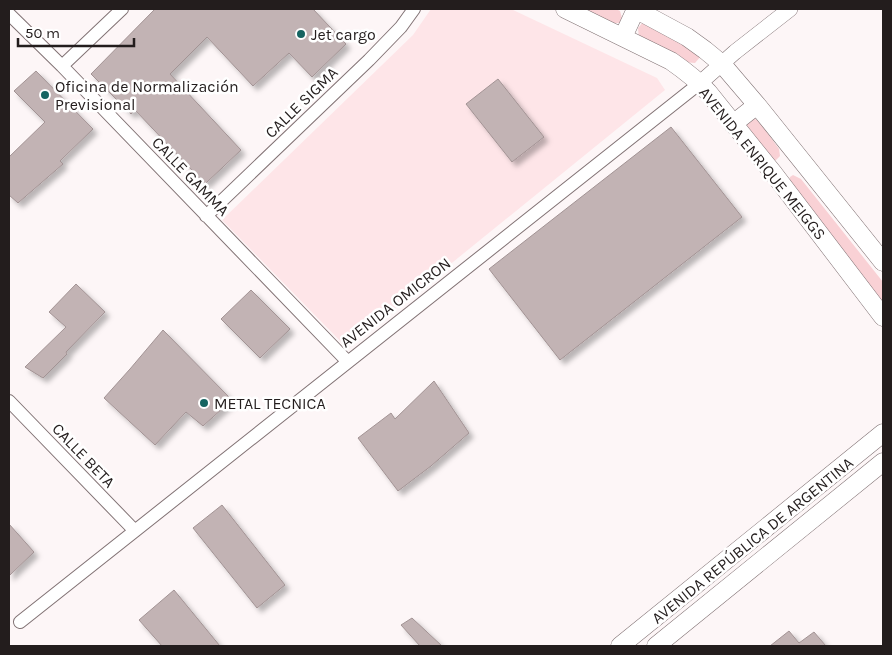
<svg xmlns="http://www.w3.org/2000/svg" width="892" height="655" font-family="Karla,sans-serif">
	<style>
		.built { fill: #fee5e8 }
		.green { fill: #f9d1d5 }
		.building { fill: #c2b3b4; stroke: #a29394; filter: url(#shadow) }
		.lines { fill: none; stroke-linecap: round; stroke-linejoin: round }
		.minor-casing { stroke: #817274; stroke-width: 14 }
		.tertiary-casing { stroke: #817274; stroke-width: 16 }
		.secondary-casing { stroke: #817274; stroke-width: 19 }
		.minor { stroke: #fff; stroke-width: 12 }
		.tertiary { stroke: #fff; stroke-width: 15 }
		.secondary { stroke: #fff; stroke-width: 18 }
		.poi-dot { fill: #156461; stroke: #fff; stroke-width: 2 }
		.labels { text-anchor: middle; stroke-width: 5; stroke-linejoin: round; paint-order: stroke }
		.poi-label { font-size: 16px; fill: #231d1d; stroke: #fff; text-anchor: start }
		.street-label { font-size: 16px; fill: #231d1d; stroke: #fff }
	</style>
	<defs>
		<filter id="shadow"><feDropShadow dx="4.5" dy="4.5" stdDeviation="2.5" flood-color="#0004"/></filter>
	</defs>
	<rect width="100%" height="100%" fill="#fdf6f7"/>
	<path class="built" d="M 431,9 L 511,9 L 657,78 L 665,90 L 347,348 L 222,220 L 413,35 Z"/>
	<path class="green" d="M 584,9 L 616,9 L 620,11 L 622,18 L 620,23 L 612,23 Z
		M 643,22 L 692,45 L 701,56 L 695,63 L 684,62 L 639,38 L 638,28 Z
		M 751,117 L 759,121 L 779,149 L 780,156 L 775,161 L 745,131 L 746,121 Z
		M 793,175 L 801,179 L 883,282 L 883,303 L 788,183 L 790,177 Z"/>
	<path class="building" d="M 155,9 L 313,9 L 346,44 L 312,77 L 289,53 L 253,86 L 207,37 L 170,74 L 241,150 L 205,184 L 135,110 L 131,114 L 91,74 Z
		M 36,71 L 93,129 L 60,161 L 63,164 L 18,203 L 9,195 L 9,157 L 45,122 L 14,91 Z
		M 498,79 L 544,137 L 512,162 L 466,104 Z
		M 671,127 L 742,217 L 560,360 L 489,269 Z
		M 76,284 L 105,312 L 66,352 L 67,354 L 43,378 L 25,367 L 66,327 L 49,312 Z
		M 251,290 L 290,329 L 260,358 L 221,319 Z
		M 163,330 L 232,400 L 203,426 L 186,412 L 155,445 L 104,398 L 130,369 Z
		M 434,381 L 469,433 L 431,466 L 398,491 L 358,438 L 391,413 L 395,419 Z
		M 222,505 L 285,585 L 257,608 L 193,528 Z
		M 9,524 L 34,552 L 9,576 Z
		M 174,590 L 220,646 L 162,646 L 139,620 Z
		M 412,618 L 442,646 L 420,646 L 401,625 Z
		M 789,631 L 799,643 L 814,632 L 826,646 L 770,646 Z"/>
	<g class="lines">
		<defs>
			<path id="minor" d="M 9,14 L 62,66 L 348,362
				M 62,66 L 122,9
				M 206,216 L 369,60 L 401,27 L 414,9
				M 9,401 L 135,531
				M 20,622 L 700,83"/>
			<path id="tertiary" d="M 700,83 L 735,52 L 790,9"/>
			<path id="secondary" d="M 565,9 L 671,61 C 684,70 697,80 708,92 L 774,174 L 883,317
				M 635,9 L 687,37 L 705,50 L 722,64 L 757,105 L 883,262
				M 623,37 L 636,9
				M 733,124 L 757,105
				M 620,646 L 883,433
				M 656,646 L 883,462"/>
		</defs>
		<use href="#minor" class="minor-casing"/>
		<use href="#tertiary" class="tertiary-casing"/>
		<use href="#secondary" class="secondary-casing"/>
		<use href="#minor" class="minor"/>
		<use href="#tertiary" class="tertiary"/>
		<use href="#secondary" class="secondary"/>
	</g>
	<g class="poi-dot">
		<circle cx="301" cy="34" r="5"/>
		<circle cx="45" cy="95" r="5"/>
		<circle cx="204" cy="403" r="5"/>
	</g>
	<g class="labels">
		<g class="poi-label">
			<text x="311" y="40">Jet cargo</text>
			<text x="55" y="92">Oficina de Normalización<tspan x="55" dy="18">Previsional</tspan></text>
			<text x="214" y="409">METAL TECNICA</text>
		</g>
		<g class="street-label">
			<text transform="translate(301 102) rotate(-44)" y="6">CALLE SIGMA</text>
			<text transform="translate(763 163) rotate(51)" y="6">AVENIDA ENRIQUE MEIGGS</text>
			<text transform="translate(191 176) rotate(46)" y="6">CALLE GAMMA</text>
			<text transform="translate(395 302) rotate(-38)" y="6">AVENIDA OMICRON</text>
			<text transform="translate(84 455) rotate(46)" y="6">CALLE BETA</text>
			<text transform="translate(752 540) rotate(-39)" y="6">AVENIDA REPÚBLICA DE ARGENTINA</text>
		</g>
	</g>
	<rect width="892" height="655" fill="none" stroke="#231d1d" stroke-width="20"/>
	<path d="M18 38v8h116v-8" fill="none" stroke="#231d1d" stroke-width="2.5"/>
	<text x="25" y="38" font-size="15" fill="#231d1d" stroke="#ffffff" stroke-width="4" paint-order="stroke">50 m</text>
</svg>
